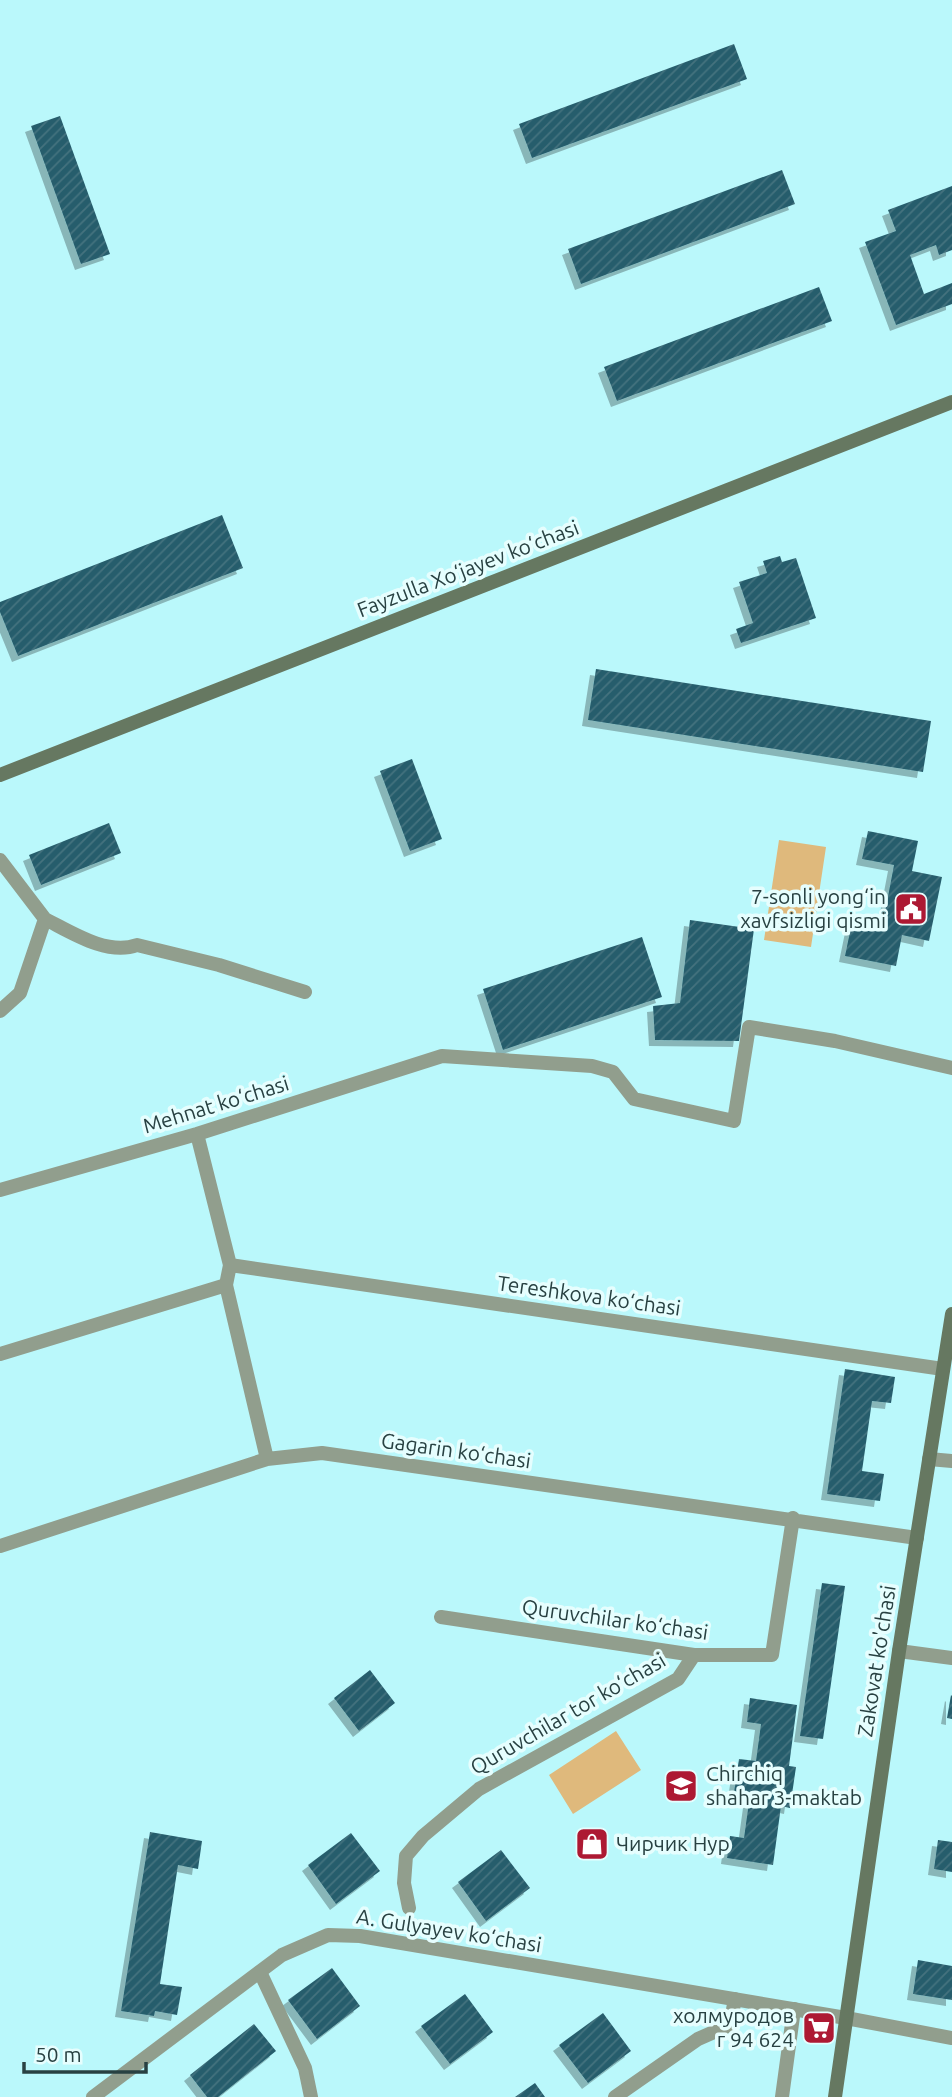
<svg xmlns="http://www.w3.org/2000/svg" width="952" height="2097" font-family="Ubuntu,sans-serif">
	<style>
		.pitch { fill: #dfb97c }
		.building { fill: url(#building-hatch); filter: url(#shadow) }
		.lines { fill: none; stroke-linecap: round; stroke-linejoin: round }
		.minor { stroke: #919e8d; stroke-width: 14 }
		.tertiary { stroke: #919e8d; stroke-width: 14 }
		.secondary { stroke: #667861; stroke-width: 14 }
		.labels { text-anchor: middle; stroke-width: 7; stroke-linejoin: round; paint-order: stroke }
		.street-label { font-size: 21px; fill: #284142; stroke: #e6fefe }
		.poi-label { font-size: 21px; fill: #284142; stroke: #e6fefe; text-anchor: end }
	</style>
	<defs>
		<pattern id="building-hatch" width="6" height="6" patternUnits="userSpaceOnUse" patternTransform="scale(1.75)"><rect width="6" height="6" fill="#265d6c"/><path d="M-1 1l2-2M0 6l6-6M5 7l2-2" fill="none" stroke="#44727e"/></pattern>
		<filter id="shadow"><feDropShadow dx="-6" dy="6" stdDeviation="0" flood-color="#0004"/></filter>
	</defs>
	<rect width="100%" height="100%" fill="#baf8fb"/>
	<path class="pitch" d="M 779,840 L 826,847 L 811,947 L 764,940 Z
		M 616,1731 L 641,1770 L 573,1814 L 549,1775 Z"/>
	<path class="building" d="M 734,44 L 747,79 L 532,158 L 519,124 Z
		M 60,116 L 110,254 L 81,264 L 31,126 Z
		M 782,170 L 795,204 L 581,284 L 568,249 Z
		M 952,186 L 952,250 L 939,255 L 936,245 L 910,255 L 924,294 L 952,283 L 952,304 L 896,325 L 865,242 L 896,231 L 888,210 Z
		M 819,287 L 832,321 L 617,401 L 604,367 Z
		M 222,515 L 243,568 L 18,656 L 0,612 L 0,602 Z
		M 780,556 L 782,562 L 796,558 L 816,618 L 741,643 L 736,629 L 753,623 L 739,582 L 767,573 L 763,561 Z
		M 596,669 L 931,721 L 923,772 L 588,720 Z
		M 412,759 L 442,839 L 410,851 L 380,771 Z
		M 109,823 L 121,853 L 41,885 L 29,855 Z
		M 868,831 L 918,841 L 912,871 L 942,877 L 929,941 L 902,935 L 896,966 L 845,956 L 852,922 L 882,928 L 894,865 L 862,859 Z
		M 690,920 L 754,929 L 739,1041 L 655,1040 L 653,1006 L 680,1003 Z
		M 642,937 L 662,997 L 503,1050 L 483,989 Z
		M 845,1369 L 895,1377 L 891,1403 L 872,1401 L 862,1471 L 884,1474 L 880,1501 L 827,1494 Z
		M 822,1583 L 845,1586 L 823,1739 L 800,1736 Z
		M 370,1670 L 395,1703 L 359,1731 L 334,1698 Z
		M 951,1695 L 952,1696 L 952,1719 L 947,1718 Z
		M 750,1698 L 797,1705 L 789,1766 L 796,1767 L 790,1808 L 781,1806 L 773,1865 L 727,1858 L 730,1836 L 744,1838 L 749,1802 L 733,1799 L 739,1759 L 756,1761 L 761,1724 L 747,1722 Z
		M 150,1832 L 202,1841 L 198,1869 L 178,1865 L 160,1984 L 182,1987 L 177,2015 L 155,2011 L 154,2016 L 121,2011 Z
		M 351,1833 L 380,1871 L 336,1904 L 308,1865 Z
		M 938,1840 L 952,1842 L 952,1872 L 934,1869 Z
		M 501,1850 L 530,1888 L 486,1921 L 458,1882 Z
		M 918,1960 L 952,1966 L 952,2000 L 913,1994 Z
		M 332,1968 L 360,2006 L 317,2039 L 288,2000 Z
		M 465,1994 L 493,2032 L 450,2064 L 421,2026 Z
		M 603,2013 L 631,2051 L 588,2083 L 559,2045 Z
		M 254,2024 L 276,2051 L 218,2097 L 207,2097 L 190,2075 Z
		M 535,2083 L 545,2097 L 515,2097 Z"/>
	<g class="lines">
		<path class="minor" d="M 0,860 L 45,919 L 20,993 L 0,1011
			M 45,919 C 71,932 107,956 137,945 L 219,965 L 305,992
			M 197,1134 L 230,1265 L 226,1285 L 267,1459
			M 0,1190 L 197,1134 L 442,1056 L 592,1066 L 613,1072 L 634,1099 L 734,1121 L 749,1027 L 835,1041 L 952,1068
			M 230,1265 L 943,1369
			M 0,1354 L 226,1285
			M 929,1459 L 952,1461
			M 0,1546 L 267,1459 L 322,1453 L 917,1538
			M 441,1617 L 694,1655 L 772,1655 L 793,1518
			M 899,1651 L 952,1658
			M 409,1908 L 404,1883 L 406,1856 L 423,1836 L 479,1789 L 678,1679 L 694,1655
			M 260,1972 L 305,2068 L 311,2097
			M 846,2018 L 952,2038
			M 615,2097 L 698,2039 L 730,2025 L 735,1999
			M 782,2097 L 794,2009"/>
		<path class="tertiary" d="M 93,2097 L 282,1955 L 328,1935 L 360,1936 L 846,2018"/>
		<path class="secondary" d="M 0,775 L 952,402
			M 835,2097 L 899,1651 L 952,1314"/>
	</g>
	<defs>
		<symbol id="civic-square" viewBox="-11 -11 22 22"><rect x="-9" y="-9" width="18" height="18" rx="4" fill="#ad1933" stroke="#e6fefe"/><path d="M-.6-6.5H3V-4.5H.6V-3L4-1V1h2V6H-6V1h2V-1L-.6-3ZM-1.2 2.5V6h2.4V2.5Z" fill="#fff"/></symbol>
		<symbol id="school-square" viewBox="-11 -11 22 22"><rect x="-9" y="-9" width="18" height="18" rx="4" fill="#ad1933" stroke="#e6fefe"/><path d="M0-5L7-2L0 1L-7-2ZM-4 1L0 2.5L4 1V4Q0 6-4 4Z" fill="#fff"/></symbol>
		<symbol id="shop-square" viewBox="-11 -11 22 22"><rect x="-9" y="-9" width="18" height="18" rx="4" fill="#ad1933" stroke="#e6fefe"/><path d="M-5-2.5h2.3a2.7 3.5 0 0 1 5.4 0H5L5.5 6h-11ZM-1.5-2.5h3a1.5 2.3 0 0 0-3 0Z" fill="#fff"/></symbol>
		<symbol id="supermarket-square" viewBox="-11 -11 22 22"><rect x="-9" y="-9" width="18" height="18" rx="4" fill="#ad1933" stroke="#e6fefe"/><path d="M-6-5.5h2.5l.6 2H6L4.5 2H-2.5L-4.4-4H-6ZM-1.5 3.2a1.3 1.3 0 1 0 .1 0ZM3 3.2a1.3 1.3 0 1 0 .1 0Z" fill="#fff"/></symbol>
	</defs>
	<g fill-rule="evenodd">
		<use href="#civic-square" x="892" y="890" width="38" height="38"/>
		<use href="#school-square" x="662" y="1767" width="38" height="38"/>
		<use href="#shop-square" x="573" y="1825" width="38" height="38"/>
		<use href="#supermarket-square" x="800" y="2009" width="38" height="38"/>
	</g>
	<g class="labels">
		<g class="street-label">
			<text transform="translate(468 569) rotate(-21)" y="7">Fayzulla Xo‘jayev ko‘chasi</text>
			<text transform="translate(216 1105) rotate(-17)" y="7">Mehnat ko‘chasi</text>
			<text transform="translate(589 1296) rotate(8)" y="7">Tereshkova ko‘chasi</text>
			<text transform="translate(456 1451) rotate(8)" y="7">Gagarin ko‘chasi</text>
			<text transform="translate(615 1620) rotate(8)" y="7">Quruvchilar ko‘chasi</text>
			<text transform="translate(877 1661) rotate(-81)" y="7">Zakovat ko'chasi</text>
			<text transform="translate(568 1714) rotate(-30)" y="7">Quruvchilar tor ko‘chasi</text>
			<text transform="translate(449 1931) rotate(9)" y="7">A. Gulyayev ko‘chasi</text>
		</g>
		<g class="poi-label">
			<text x="886" y="904">7-sonli yong‘in<tspan x="886" dy="24">xavfsizligi qismi</tspan></text>
			<text x="706" y="1781" text-anchor="start">Chirchiq<tspan x="706" dy="24">shahar 3-maktab</tspan></text>
			<text x="616" y="1851" text-anchor="start">Чирчик Нур</text>
			<text x="794" y="2023">холмуродов<tspan x="794" dy="24">г 94 624</tspan></text>
		</g>
	</g>
	<path d="M24 2062v10h122v-10" fill="none" stroke="#284142" stroke-width="3.5"/>
	<text x="35" y="2062" font-size="21" fill="#284142" stroke="#e6fefe" stroke-width="5" paint-order="stroke">50 m</text>
</svg>
